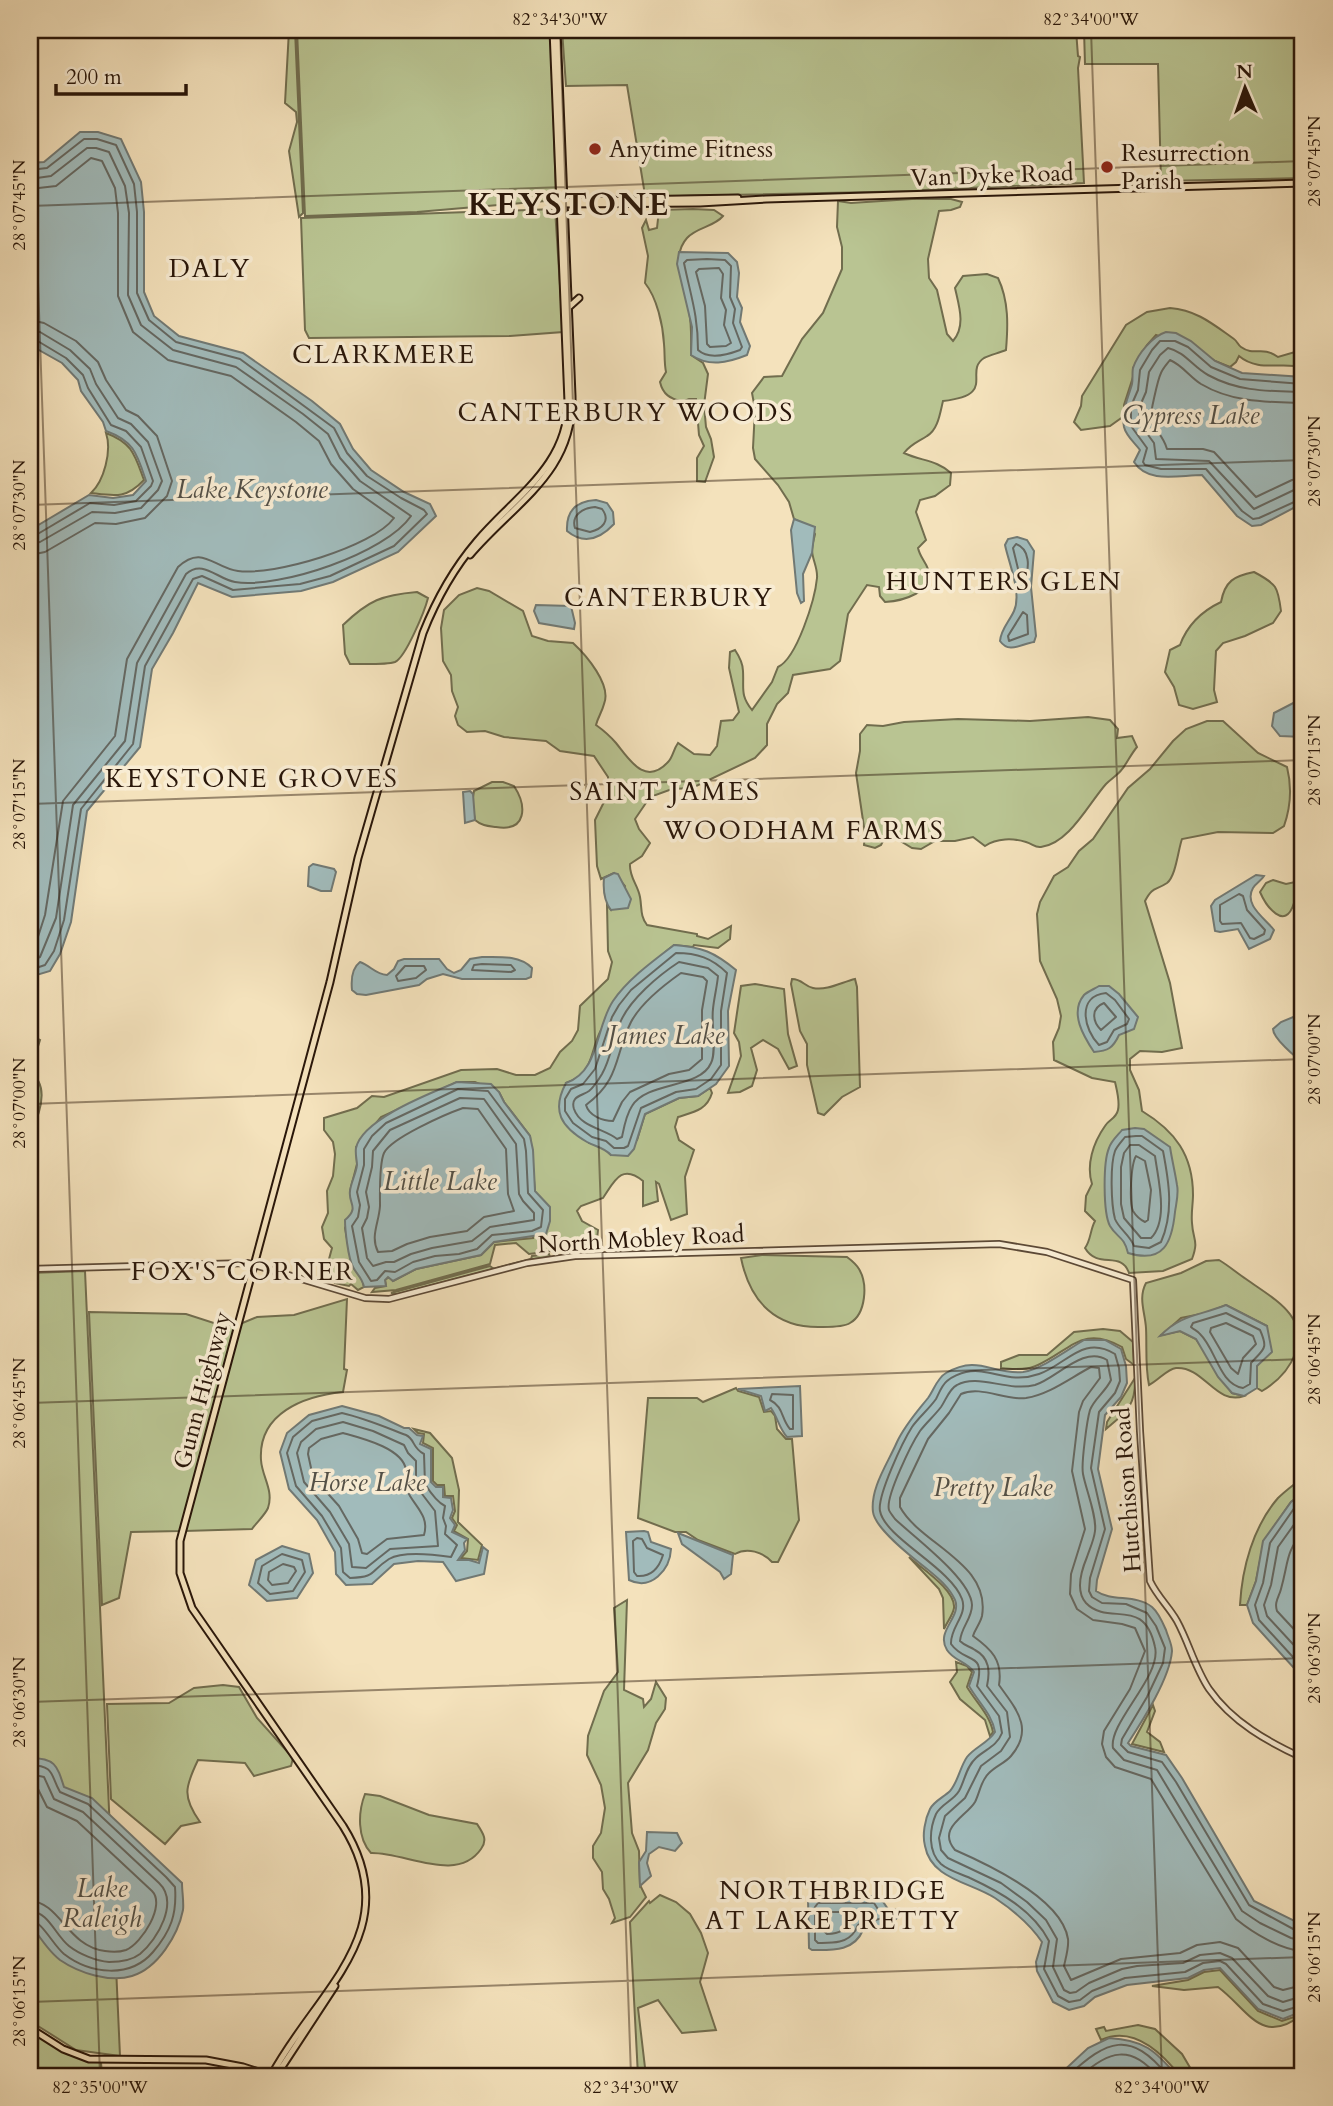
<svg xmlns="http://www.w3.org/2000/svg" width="1333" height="2106" font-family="Cardo,serif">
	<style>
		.green { fill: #b9c492; stroke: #716d4e; stroke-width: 2 }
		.water { fill: #a1bbbb; stroke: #717974; stroke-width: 2 }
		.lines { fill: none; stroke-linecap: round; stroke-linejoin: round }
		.shore { stroke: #656862; stroke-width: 2 }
		.minor-casing { stroke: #5c4936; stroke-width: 8 }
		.major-casing { stroke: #291609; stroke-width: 9 }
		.minor { stroke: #f8ecd3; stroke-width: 4.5 }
		.major { stroke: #f4e2bc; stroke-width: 5 }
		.ticks { fill: none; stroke: #291609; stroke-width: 2; stroke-opacity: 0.45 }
		.poi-dot { fill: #8f2418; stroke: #f8ecd3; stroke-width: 2.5 }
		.labels { text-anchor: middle; stroke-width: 7; stroke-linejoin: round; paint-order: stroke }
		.poi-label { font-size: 24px; fill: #291609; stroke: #f8ecd3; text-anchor: start }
		.street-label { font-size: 24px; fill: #291609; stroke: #f8ecd3 }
		.neighbourhood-label { font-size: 26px; letter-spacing: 2px; fill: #291609; stroke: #f8ecd3 }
		.water-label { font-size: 26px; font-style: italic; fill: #535047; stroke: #f8ecd3 }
		.district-label { font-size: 32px; font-weight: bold; letter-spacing: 2px; fill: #291609; stroke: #f8ecd3 }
		.neatline { fill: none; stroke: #291609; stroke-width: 2.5 }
		.ticks-label { font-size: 18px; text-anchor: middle; fill: #291609 }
	</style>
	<rect width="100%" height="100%" fill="#f4e2bc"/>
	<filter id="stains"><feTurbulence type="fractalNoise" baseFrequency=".00286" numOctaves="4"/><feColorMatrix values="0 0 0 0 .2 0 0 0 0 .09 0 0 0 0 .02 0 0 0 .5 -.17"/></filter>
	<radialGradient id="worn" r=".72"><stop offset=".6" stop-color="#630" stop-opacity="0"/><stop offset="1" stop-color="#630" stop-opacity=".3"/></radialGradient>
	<path class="green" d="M 289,30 L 295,30 L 303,213 L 299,217 L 289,151 L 297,122 L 296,112 L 285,103 Z
		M 297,30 L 551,30 L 556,200 L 417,212 L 305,216 Z
		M 562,30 L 1076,30 L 1078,56 L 1080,57 L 1078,68 L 1084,183 L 923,190 L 922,191 L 631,197 L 645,195 L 627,85 L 566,86 Z
		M 1084,30 L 1303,30 L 1303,178 L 1161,181 L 1158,64 L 1085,64 Z
		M 912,199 L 951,199 L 962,202 L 960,207 L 951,210 L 939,211 L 928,259 L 929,278 L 937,290 L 947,334 L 953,341 C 966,326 959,306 955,288 L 963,276 L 987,274 L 998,278 C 1009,301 1008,326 1006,350 C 999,353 990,355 984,358 C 963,372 998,395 943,401 C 940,413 938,430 927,436 C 918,442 911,444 904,453 C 921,461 937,460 951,473 L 950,485 L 935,496 L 920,500 L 916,512 L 926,540 L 918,548 C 920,557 925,561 928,569 C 936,592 902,601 885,602 L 880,596 L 879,587 L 867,585 L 848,614 L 840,661 L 830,669 L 793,675 L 788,693 L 777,704 L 767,724 L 767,745 L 755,758 L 692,788 L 672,789 L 650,797 L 635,819 L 639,829 L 650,843 L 642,856 L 630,864 C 629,877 638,885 640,897 C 642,908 640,916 647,925 L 697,934 L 697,936 L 708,939 L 731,926 L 730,939 L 718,948 L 694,945 L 693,947 L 674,945 C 649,964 634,985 616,1010 C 611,1017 604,1024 600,1032 C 589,1055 594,1073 566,1083 L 589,1143 L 602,1146 L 611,1155 L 637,1140 L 645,1114 L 679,1098 L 698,1096 L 710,1088 L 712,1093 C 707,1110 694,1112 678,1117 L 675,1127 L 679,1140 L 694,1150 L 685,1177 L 687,1214 L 671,1220 L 659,1184 L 656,1182 L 658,1201 L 643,1206 L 643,1181 C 621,1163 614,1182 603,1198 L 581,1206 L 577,1211 L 582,1221 L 598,1230 L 597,1239 L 574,1248 L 529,1254 L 516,1243 L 495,1245 L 490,1264 L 396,1290 L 372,1292 L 375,1288 L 386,1286 L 385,1280 L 389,1277 L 393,1281 L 416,1269 L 481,1255 L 494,1242 L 533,1238 L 535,1191 L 530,1136 L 504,1102 L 499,1092 L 475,1082 L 457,1082 L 381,1117 L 356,1147 L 357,1164 L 350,1191 L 354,1204 L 352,1214 L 345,1228 L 352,1266 L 362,1278 L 364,1287 L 358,1290 L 351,1284 L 349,1286 L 335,1283 L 326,1270 L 332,1248 L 324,1239 L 322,1227 L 328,1213 L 327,1191 L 333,1176 L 335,1154 L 333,1142 L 324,1130 L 324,1118 L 357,1108 L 372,1096 L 384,1097 L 461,1070 L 497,1069 L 516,1075 L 535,1075 L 550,1068 L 560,1052 L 572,1041 L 578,1030 L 580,1006 L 608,979 L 612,962 L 608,951 L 607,905 L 611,910 L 625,886 L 614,873 L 601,879 L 597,866 L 595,820 L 608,794 L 608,777 L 594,756 L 560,751 L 546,741 L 504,737 L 485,731 L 467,732 L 458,725 L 455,716 L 458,707 L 452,691 L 451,675 L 443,661 L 441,628 L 444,610 L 459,595 L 477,588 L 489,591 L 523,611 L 532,636 L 548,641 L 573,643 C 586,655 612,685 604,704 C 602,712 598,717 596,725 C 603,730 610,736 616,743 C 629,759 645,787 668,762 C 673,757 673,750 678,743 L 694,754 L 710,755 L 717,746 L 721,721 L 733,720 L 739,712 L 729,668 L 730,652 L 735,650 C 739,656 743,664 743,671 C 744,689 740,695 752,710 L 772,682 L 778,667 C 797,658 815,599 817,578 C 818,568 812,559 812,550 C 812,545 814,539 815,534 L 809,526 L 794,519 L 789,502 L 778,485 L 755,459 L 753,448 L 755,409 L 752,393 L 764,377 L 782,376 L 802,339 L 823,313 L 842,269 L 842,247 L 837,227 L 838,201 L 851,203 Z
		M 555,209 L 563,332 L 510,336 L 309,338 L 305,330 L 301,218 Z
		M 693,209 L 714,210 L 723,216 C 714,227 697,227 687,238 C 669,258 686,289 689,311 C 692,326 691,340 691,355 L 703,363 L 708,374 L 704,405 L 706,427 L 711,439 L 714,457 L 705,482 L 697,481 L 697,458 L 704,446 L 699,435 L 696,399 L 689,399 L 682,402 C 670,398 663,395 660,382 L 666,372 C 664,362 665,354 664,344 C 663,325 657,298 645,283 L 648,256 L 642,228 L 646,220 L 649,230 L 657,228 L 659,210 Z
		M 1170,308 C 1197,310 1214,325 1234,339 C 1237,341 1238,345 1241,347 C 1255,357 1261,345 1278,357 L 1295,352 L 1303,352 L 1303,367 C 1280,362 1258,372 1239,356 L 1236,362 L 1230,367 L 1215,361 L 1203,353 L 1156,335 L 1147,345 L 1133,368 L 1133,377 L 1124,405 L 1124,416 L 1110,426 L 1081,430 L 1074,422 L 1081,406 L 1082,396 L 1126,325 L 1147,312 Z
		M 106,433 C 133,443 135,456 144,480 C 126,499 115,496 91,493 C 104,481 112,451 106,433 Z
		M 1254,572 C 1277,584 1278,587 1281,611 L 1273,623 L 1245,636 L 1223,643 L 1216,651 L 1214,690 L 1217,702 L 1193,709 L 1179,705 L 1174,687 L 1165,672 L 1170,650 L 1180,645 C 1187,626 1202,611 1221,602 C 1225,581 1234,576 1254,572 Z
		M 417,592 L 428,598 C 425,610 406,657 395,662 C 386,665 361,664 350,664 L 345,654 L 343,625 C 369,600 382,595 417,592 Z
		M 1088,717 L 1110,720 L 1118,729 L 1117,738 L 1132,736 L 1137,747 C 1132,753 1129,759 1125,765 C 1121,773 1112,778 1106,784 C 1089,803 1069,844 1041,847 C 1035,848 1033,844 1026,842 C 1013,838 997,838 985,846 L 973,837 L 955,841 L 935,841 L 921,849 L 912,848 L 897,839 L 885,837 L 881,845 L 875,848 L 864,845 L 865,834 L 856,773 L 860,751 L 860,734 L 867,725 L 883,726 L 904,722 L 958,719 L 1030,721 Z
		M 1207,721 L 1223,721 L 1258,753 L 1287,767 C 1292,787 1291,806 1284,826 L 1273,833 L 1218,832 L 1182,839 C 1178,850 1176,876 1167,883 C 1155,891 1153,886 1145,901 L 1170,983 L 1182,1048 L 1162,1052 L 1140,1051 L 1130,1059 L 1130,1070 L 1139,1090 L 1142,1111 C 1175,1131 1193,1155 1193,1195 C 1193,1204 1191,1213 1192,1223 C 1193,1241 1199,1240 1192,1259 L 1163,1271 L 1129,1273 C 1121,1250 1098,1270 1085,1248 C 1091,1240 1090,1230 1095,1221 L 1085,1211 L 1086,1196 L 1092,1184 C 1086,1165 1093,1143 1105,1126 C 1109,1119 1116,1119 1118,1110 C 1120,1101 1117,1091 1115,1082 L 1092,1078 L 1054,1060 L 1053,1042 L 1059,1028 L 1061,1016 L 1057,999 L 1040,961 L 1037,914 L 1040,902 L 1054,876 L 1068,867 L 1079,851 L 1093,839 L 1128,788 L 1150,769 L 1173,741 L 1186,729 Z
		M 492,782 L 503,782 L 514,786 C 527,806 527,832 496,827 C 488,826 482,826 475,820 L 472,803 L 474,791 Z
		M 1273,880 L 1286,884 L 1300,881 C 1295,888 1297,895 1294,903 C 1285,932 1266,906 1260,892 L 1266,883 Z
		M 792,979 C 802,979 804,986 813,988 C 827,991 842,982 855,979 L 857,987 L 860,1087 L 842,1097 L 824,1115 L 818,1113 L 807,1065 L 807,1044 L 800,1031 L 791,984 Z
		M 755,984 L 784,989 L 788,1034 L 797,1066 L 789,1069 L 778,1049 L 763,1040 L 751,1048 L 757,1070 L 752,1086 L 740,1092 L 728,1093 L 741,1056 L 739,1042 L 734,1033 L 741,986 Z
		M 36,1038 L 40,1040 L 30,1072 C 51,1086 39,1116 30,1134 L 30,1040 Z
		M 549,1254 L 550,1257 L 527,1260 L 398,1294 L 391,1293 L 490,1266 L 494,1269 L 531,1259 L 532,1256 Z
		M 762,1255 L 847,1257 C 851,1260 856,1264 859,1269 C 868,1284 866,1314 850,1323 C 844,1327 831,1327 823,1327 C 776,1329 750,1302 741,1258 Z
		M 1219,1260 C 1229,1266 1237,1273 1246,1279 C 1272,1298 1310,1316 1295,1354 C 1289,1370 1277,1382 1262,1391 L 1257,1388 L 1257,1366 L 1267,1326 L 1226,1305 L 1206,1313 L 1181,1318 L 1162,1335 L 1180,1331 L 1196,1339 L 1232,1393 L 1244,1396 C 1216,1406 1204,1366 1176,1368 C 1167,1369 1159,1380 1149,1385 C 1145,1366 1147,1347 1146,1328 C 1145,1312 1138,1298 1146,1283 L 1181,1273 L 1206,1261 Z
		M 85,1271 L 120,2056 L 76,2050 L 30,2021 L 30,1273 Z
		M 347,1299 L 344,1369 L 347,1370 L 343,1392 C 304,1396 258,1413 261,1460 C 262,1477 274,1490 268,1508 C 265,1515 256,1523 252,1529 L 185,1531 L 240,1324 L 257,1317 L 294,1315 Z
		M 89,1312 L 186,1314 L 223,1326 L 235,1325 L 180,1531 L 131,1532 L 119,1598 L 102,1605 Z
		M 1103,1329 L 1120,1331 L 1133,1342 L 1134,1365 L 1126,1359 L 1122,1347 C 1083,1325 1072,1349 1038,1365 C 1026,1371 1014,1369 1001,1368 L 1001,1362 L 1019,1355 L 1047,1355 L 1074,1332 Z
		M 1135,1378 C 1136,1406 1126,1412 1106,1429 L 1107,1422 Z
		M 736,1388 L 738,1391 L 759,1397 L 764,1412 L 771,1411 L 775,1416 L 777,1429 L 786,1439 L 792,1439 L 799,1520 L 778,1562 L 772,1562 C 763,1552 747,1547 735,1554 L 698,1540 L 686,1532 L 675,1532 L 638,1518 L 648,1398 L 697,1398 L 703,1402 Z
		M 414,1429 L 430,1433 L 452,1458 L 459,1490 L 458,1522 L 482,1545 L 478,1560 L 461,1558 L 467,1551 L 468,1539 L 454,1531 L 457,1525 L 452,1518 L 455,1511 L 453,1496 L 445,1496 L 444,1485 L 437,1485 L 433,1481 L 433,1448 L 423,1443 L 424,1434 L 418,1433 Z
		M 1303,1477 L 1303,1493 L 1291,1502 L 1264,1541 L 1256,1581 L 1247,1605 L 1240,1605 C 1242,1568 1253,1527 1278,1498 C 1286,1490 1295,1484 1303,1477 Z
		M 909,1557 C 921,1568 956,1590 954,1608 C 953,1615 947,1622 944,1629 L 943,1598 L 939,1589 Z
		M 627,1600 L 624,1690 L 643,1699 L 644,1707 L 651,1699 L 656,1682 L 666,1698 L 665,1709 L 656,1723 L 648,1750 L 628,1783 L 632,1833 L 639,1851 L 640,1885 L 646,1897 L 630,1917 L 612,1923 L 615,1918 L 609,1899 L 603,1889 L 602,1872 L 593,1858 L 593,1846 L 601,1833 L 605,1808 L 601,1785 L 587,1755 L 588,1736 L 604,1691 L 618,1672 L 614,1608 Z
		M 956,1662 L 967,1666 L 972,1672 L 967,1687 C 976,1702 990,1715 993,1732 L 990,1736 L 985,1720 L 960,1699 L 950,1682 L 957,1672 Z
		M 223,1685 L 239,1687 L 257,1718 L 293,1758 L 291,1766 L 254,1776 L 245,1763 L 198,1760 C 185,1787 182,1797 200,1822 L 181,1826 L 165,1844 L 111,1799 L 107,1704 L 169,1703 L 194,1688 Z
		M 1153,1705 L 1155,1711 L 1147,1732 L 1160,1742 L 1164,1752 L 1132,1744 Z
		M 365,1794 L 380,1796 L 429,1815 L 477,1824 C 483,1833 488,1840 481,1849 C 457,1884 405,1852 371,1853 C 357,1838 358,1812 365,1794 Z
		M 660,1895 L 676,1902 L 690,1914 L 701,1933 L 708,1953 L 700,1982 L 716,2030 L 682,2033 L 658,2000 L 638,2008 L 646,2076 L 638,2076 L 630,1922 L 649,1901 L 650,1903 Z
		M 1220,1970 L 1258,2011 L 1282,2021 L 1303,2014 C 1261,2047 1249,2010 1218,1987 L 1184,1990 L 1152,1986 L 1188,1980 L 1204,1972 Z
		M 1138,2025 L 1155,2029 L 1182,2054 L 1195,2076 L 1180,2076 C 1162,2053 1133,2025 1101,2040 L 1096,2029 L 1104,2027 L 1106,2031 Z
		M 30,2031 L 67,2054 L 101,2062 L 102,2076 L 30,2076 Z"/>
	<path class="water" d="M 80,132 L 98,132 L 121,139 L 141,182 L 144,212 L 144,292 L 154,316 L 179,336 L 243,353 L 312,401 L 340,424 L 353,449 L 371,470 L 404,492 L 430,504 L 436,516 L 398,552 L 333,582 L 301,591 L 232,597 L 198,583 L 173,633 L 152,669 L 140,747 L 87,811 L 71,922 L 60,954 L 50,971 L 30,977 L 30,530 L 89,495 L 113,498 L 133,495 L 146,481 C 137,454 134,441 106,431 L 103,422 L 81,391 L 78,380 L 62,363 L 30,345 L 30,163 L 44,162 Z
		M 679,252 L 728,253 L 737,262 L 739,273 L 737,297 L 742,308 L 740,322 L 750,346 L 747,355 C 727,363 709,367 691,355 L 692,327 L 677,264 Z
		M 1166,332 L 1176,333 L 1191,341 L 1215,361 L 1242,373 L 1303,377 L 1303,503 L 1261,525 L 1252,526 L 1237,516 L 1202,475 C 1179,475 1148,484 1134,462 L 1140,450 C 1135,443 1126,436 1124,427 C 1121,411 1128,399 1132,384 C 1133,379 1132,372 1133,368 C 1138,353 1153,336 1166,332 Z
		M 596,500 L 607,503 L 613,512 L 614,524 C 600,539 584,545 567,531 C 566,511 576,501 596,500 Z
		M 794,519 L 815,527 L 812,553 L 803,574 L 804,601 L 801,603 L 797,593 L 791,530 Z
		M 1017,537 L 1027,540 L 1034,551 L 1031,587 L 1036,636 L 1034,642 C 1021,644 1009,654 1000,641 C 1001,629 1009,622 1014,611 C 1022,593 1009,564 1005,545 L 1008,539 Z
		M 536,605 L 571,606 L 575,623 L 574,629 L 539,623 L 534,611 Z
		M 1303,698 L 1303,737 L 1280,736 L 1272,726 L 1274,713 Z
		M 470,791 L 473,794 L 475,820 L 465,823 L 463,792 Z
		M 313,864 L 334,869 L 336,872 L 331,891 L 321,891 L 308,886 L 309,867 Z
		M 614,873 L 618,874 L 631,899 L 628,908 L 611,910 C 604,901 603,889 604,878 Z
		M 1256,875 L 1264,876 C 1261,881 1256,883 1253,888 C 1243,905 1266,919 1274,930 L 1270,939 L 1249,949 L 1238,929 L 1220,932 L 1215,931 L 1211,906 L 1215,900 Z
		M 674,945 C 702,947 714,952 736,970 L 728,1011 L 729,1066 L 716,1084 L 698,1096 L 679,1098 L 645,1114 L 634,1149 L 628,1156 L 611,1155 C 603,1147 596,1147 587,1142 C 561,1127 551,1111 566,1083 C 600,1071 595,1028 613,1001 C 628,979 653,961 674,945 Z
		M 482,957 C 499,957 519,955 532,968 L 531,977 L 526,979 L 462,979 L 443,974 L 427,979 L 419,985 L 366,995 L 357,994 L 352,990 C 351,980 352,968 360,962 C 371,966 375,974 387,975 L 394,969 L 398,961 L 404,959 L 439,959 L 447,969 L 454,973 L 461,970 L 470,959 Z
		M 1099,986 L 1109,986 L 1119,994 L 1138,1017 L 1134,1029 L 1119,1035 C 1113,1048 1108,1051 1094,1052 C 1084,1037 1069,1013 1084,995 C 1087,992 1094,989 1099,986 Z
		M 1303,1013 L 1303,1062 C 1295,1057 1273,1038 1273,1029 L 1281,1022 Z
		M 457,1082 L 491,1084 L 499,1092 L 504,1102 L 530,1136 L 533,1150 L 535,1191 L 550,1207 L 550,1221 L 546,1234 L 494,1242 L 481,1255 L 416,1269 L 393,1281 L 388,1277 L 385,1280 L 386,1286 L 364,1287 C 362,1277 357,1275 353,1267 C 348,1258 345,1229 345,1220 C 360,1207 348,1204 350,1191 C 351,1182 356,1174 357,1165 C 357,1160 355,1154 356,1148 C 362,1119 431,1093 457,1082 Z
		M 1135,1128 L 1144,1129 L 1170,1147 C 1172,1160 1175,1172 1177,1185 C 1179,1194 1176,1204 1175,1212 C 1172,1242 1164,1264 1128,1253 C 1124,1236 1117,1238 1110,1226 C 1103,1213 1103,1162 1109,1148 C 1111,1141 1118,1135 1122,1130 Z
		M 1226,1305 L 1267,1326 L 1272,1352 L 1257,1366 L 1257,1388 L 1244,1396 L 1232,1393 L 1218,1377 L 1196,1339 L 1180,1331 L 1160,1336 C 1181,1314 1199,1316 1226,1305 Z
		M 1084,1340 L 1105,1340 L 1121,1349 L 1126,1366 L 1127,1383 L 1121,1397 L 1105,1415 L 1098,1469 L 1112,1529 L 1097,1580 L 1096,1591 C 1112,1602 1136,1594 1152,1607 C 1158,1612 1163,1623 1166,1630 C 1168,1637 1172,1644 1172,1651 C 1170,1678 1143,1720 1128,1743 L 1131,1746 L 1166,1755 L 1182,1778 L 1254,1901 L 1303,1925 L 1303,2011 L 1283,2019 L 1258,2009 L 1220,1968 L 1204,1970 L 1188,1978 L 1127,1985 L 1095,1997 L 1084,2006 L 1069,2010 L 1053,2002 L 1037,1971 L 1036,1962 L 1042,1942 C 1030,1924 1013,1910 995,1898 C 970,1882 931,1879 925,1846 C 922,1835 925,1819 930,1809 C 934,1801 944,1797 950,1791 C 958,1782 960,1767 967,1757 C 975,1747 988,1743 995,1732 C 992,1714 978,1702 969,1686 L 974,1672 C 966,1661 954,1661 947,1650 C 935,1631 962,1617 955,1600 C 949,1587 938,1578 927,1569 C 913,1558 875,1529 873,1512 C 870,1488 888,1463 897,1442 C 905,1425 916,1413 928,1398 C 934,1390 937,1378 946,1373 C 979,1354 992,1375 1023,1372 C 1042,1369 1067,1350 1084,1340 Z
		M 800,1386 L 802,1436 L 787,1437 C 779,1428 778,1418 771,1408 L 765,1411 L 761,1396 L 738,1389 Z
		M 342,1406 L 379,1416 L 404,1428 L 409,1428 L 417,1435 L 423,1436 L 420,1444 L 431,1449 L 431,1482 L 436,1487 L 443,1487 L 443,1497 L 451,1498 L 453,1510 L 450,1518 L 455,1525 L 452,1532 L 467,1539 L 464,1543 L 465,1550 L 458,1560 L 469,1560 L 479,1563 L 483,1547 L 488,1551 L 484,1574 L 456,1581 L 443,1562 L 418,1561 L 394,1564 L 372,1584 L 346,1585 L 336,1574 L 335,1552 L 317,1520 L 289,1489 L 280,1452 L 287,1433 L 309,1415 Z
		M 1303,1493 L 1303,1678 L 1253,1623 L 1247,1605 L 1256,1581 L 1263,1541 L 1291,1502 Z
		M 644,1531 L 648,1532 L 651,1542 L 671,1549 C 670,1570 651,1591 629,1580 L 626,1532 Z
		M 678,1533 L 733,1555 L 731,1574 L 724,1579 L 720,1572 L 682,1544 Z
		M 282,1546 L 309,1554 L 313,1573 L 297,1598 L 267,1601 L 249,1585 L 256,1560 Z
		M 30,1758 C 55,1758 57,1765 64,1787 L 92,1798 L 182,1883 C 182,1892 184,1902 183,1910 C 178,1935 158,1968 132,1976 C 110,1983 79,1973 60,1960 C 48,1951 38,1935 30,1923 Z
		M 647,1832 L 677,1833 L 682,1843 L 675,1851 L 659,1847 L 649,1854 L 647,1863 L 651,1876 L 640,1886 L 639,1862 L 646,1851 Z
		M 811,1896 L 879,1896 L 888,1909 L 899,1910 L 900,1916 L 887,1925 L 863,1930 C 854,1952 831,1950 812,1950 L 809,1948 L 808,1899 Z
		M 1109,2038 C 1144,2040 1155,2050 1177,2076 L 1058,2076 L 1088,2048 Z"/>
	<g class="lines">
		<path class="shore" d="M 30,170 L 47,168 L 84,139 L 97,139 L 116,145 L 134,184 L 137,212 L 137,293 L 149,320 L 176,342 L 240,359 L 334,428 L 347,453 L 367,476 L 401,498 L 424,510 L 427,514 L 394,546 L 330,576 L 300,584 L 233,590 L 202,576 L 193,579 L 145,666 L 133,744 L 81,809 L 64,920 L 54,951 L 45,965 L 30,970
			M 30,179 L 51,176 L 87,148 L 96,148 L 109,152 L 125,186 L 129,213 L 128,295 L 141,325 L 173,350 L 236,367 L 303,414 L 328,434 L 340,458 L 360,481 L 411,516 C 386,553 280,589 235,582 C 217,579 203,559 186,574 L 137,663 L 125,741 L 73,805 L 56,918 L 40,957 L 30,961
			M 30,189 L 56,186 L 91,158 L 102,161 L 115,188 L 118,213 L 118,296 L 133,332 L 168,360 L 231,376 L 296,422 L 319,441 L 331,464 L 353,489 L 394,518 C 373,547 273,576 238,571 C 214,568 202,544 178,567 L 127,659 L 115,736 L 63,801 L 45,915 L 36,943 L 30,950
			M 707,259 L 725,260 L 731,266 L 730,297 L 735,309 L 733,323 L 742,347 L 740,350 C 727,355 709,360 698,350 C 698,315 691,297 684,263 L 687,260 Z
			M 719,268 L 723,274 L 721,298 L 726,310 L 724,325 L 731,343 L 726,346 L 710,347 L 707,344 L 705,306 L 696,272 L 699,269 Z
			M 30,320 L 44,323 L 76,341 L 98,362 L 106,380 L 126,410 L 138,416 L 157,436 L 172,481 L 167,496 L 145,518 L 116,524 L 95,523 L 45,552 L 30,555
			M 30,330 L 40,332 L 70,350 L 90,369 L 96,384 L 118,418 L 131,424 L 148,442 L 162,481 L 158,490 L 141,508 L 115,513 L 92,512 L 40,542 L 30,544
			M 30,339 L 36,340 L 66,358 L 83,375 L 88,388 L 111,425 L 126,431 L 141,447 L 153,481 L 151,486 L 136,501 L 114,505 L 90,503 L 36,535 L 30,536
			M 1303,384 L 1240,379 L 1211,367 L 1188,347 L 1175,341 L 1160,341 L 1152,350 L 1140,370 L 1138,390 L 1131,406 L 1131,426 L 1147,448 L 1143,462 L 1145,465 L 1161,469 L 1206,469 L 1242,511 L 1253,519 L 1259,518 L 1303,498
			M 1303,392 C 1269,391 1239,392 1208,375 C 1193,367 1185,352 1168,348 L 1160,355 L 1149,372 L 1146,392 L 1139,408 L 1140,424 L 1154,443 L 1156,459 L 1209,461 L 1254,509 L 1294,490 L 1303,489
			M 1303,403 C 1268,402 1233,403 1201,384 C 1190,377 1182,365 1170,360 C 1167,364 1163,368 1161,373 C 1158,379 1149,417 1151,421 C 1155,431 1163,435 1167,449 L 1203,449 L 1214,452 L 1256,497 L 1292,480 L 1303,478
			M 595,507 L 602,509 C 611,521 602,529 590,532 L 575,528 C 571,515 583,508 595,507 Z
			M 1016,544 C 1030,549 1030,568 1024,579 L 1020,577 L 1013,548 Z
			M 1023,612 L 1027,615 L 1028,634 L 1009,641 L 1008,636 Z
			M 1239,894 L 1243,896 L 1247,910 L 1265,930 L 1264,934 L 1254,939 L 1250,938 L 1241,923 L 1222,924 L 1220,921 L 1220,905 Z
			M 676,953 C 697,953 712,958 727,973 L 721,1011 L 721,1065 L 711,1079 L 696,1089 L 676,1092 L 641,1108 L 628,1146 L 624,1148 L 614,1148 L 606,1141 L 592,1137 L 573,1123 L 565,1111 L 565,1099 L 571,1089 L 583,1084 L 595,1069 L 612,1017 L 619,1005 L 631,990 Z
			M 679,962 L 708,968 L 718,976 C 717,987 714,998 713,1009 C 711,1023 717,1052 711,1063 C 700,1089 647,1081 632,1106 C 626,1115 624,1127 622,1137 L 617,1139 C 605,1129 580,1127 574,1109 C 570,1096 582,1096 589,1091 C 594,1087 599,1079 602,1074 C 611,1058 613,1039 620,1023 C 629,1000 659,975 679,962 Z
			M 482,964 L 511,965 L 515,970 L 511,972 L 472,970 L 474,965 Z
			M 405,966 L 424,966 L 426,970 L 416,978 L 398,981 L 396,976 Z
			M 681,973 L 703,977 L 707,981 L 702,1010 L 702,1059 L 689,1070 L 669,1074 L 630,1092 L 622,1102 L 613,1121 C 603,1121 589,1116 586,1105 C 621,1079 614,1056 631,1022 C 641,1003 664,985 681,973 Z
			M 1106,993 L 1115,1000 L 1129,1019 L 1127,1024 L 1114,1030 L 1107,1042 L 1099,1045 C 1084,1030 1076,996 1106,993 Z
			M 1104,1003 L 1116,1017 L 1101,1030 C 1092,1021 1091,1008 1104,1003 Z
			M 458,1089 L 488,1091 L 524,1139 L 526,1151 L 528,1193 L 543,1210 L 541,1227 L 532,1231 L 492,1235 L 477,1249 L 459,1254 L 435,1256 L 413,1262 L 395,1272 L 385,1271 L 377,1280 L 371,1281 L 359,1262 L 352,1226 L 358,1217 L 360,1205 L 357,1192 L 364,1165 L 364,1149 L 372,1136 L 386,1123 Z
			M 460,1098 L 484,1099 L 516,1144 L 519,1194 L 523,1201 L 534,1213 L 534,1220 L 490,1227 L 472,1241 L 432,1248 L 411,1254 L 394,1262 L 386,1262 L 373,1266 L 367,1258 L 362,1228 L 367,1218 L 369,1207 L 366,1192 L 372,1167 L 373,1151 L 390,1130 Z
			M 463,1108 L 478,1109 L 506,1149 L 508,1194 L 514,1211 L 484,1217 L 467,1231 L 430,1237 L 407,1244 L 392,1251 L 378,1252 C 370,1236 379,1223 380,1206 C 380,1193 379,1164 384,1153 C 391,1138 446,1114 463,1108 Z
			M 1136,1136 L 1142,1136 L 1163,1151 C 1169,1182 1174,1212 1161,1242 L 1149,1248 L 1134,1246 C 1130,1235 1119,1229 1115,1219 C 1111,1204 1110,1165 1115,1151 C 1117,1146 1122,1141 1125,1137 Z
			M 1130,1145 L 1139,1145 L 1155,1156 C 1158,1179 1169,1220 1151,1238 L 1141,1238 L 1124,1218 L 1121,1204 L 1121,1167 L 1124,1153 Z
			M 1136,1156 L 1145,1161 L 1151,1190 L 1148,1220 L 1145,1222 C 1141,1220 1136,1216 1133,1211 C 1129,1202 1131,1164 1136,1156 Z
			M 1226,1313 L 1260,1330 C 1269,1350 1263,1349 1251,1363 L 1250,1384 L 1243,1388 C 1219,1384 1216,1349 1200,1334 C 1198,1331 1194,1330 1191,1327 L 1193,1323 Z
			M 1226,1323 L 1253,1336 L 1256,1344 L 1243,1358 L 1238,1374 L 1231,1368 L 1210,1332 L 1211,1328 Z
			M 772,1394 L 793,1395 L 793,1429 L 790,1429 C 781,1419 784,1407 770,1400 Z
			M 342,1413 C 364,1418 385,1427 406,1435 C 415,1439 412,1448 424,1454 L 425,1484 C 430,1492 437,1502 445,1506 L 443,1518 L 446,1526 L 445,1534 L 457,1545 L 451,1557 C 437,1555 403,1551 389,1559 C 369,1572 377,1577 350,1578 L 343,1572 L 341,1548 L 322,1516 L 296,1486 L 287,1453 L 293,1437 L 312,1421 Z
			M 343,1422 L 373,1431 L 404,1445 L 408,1453 L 416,1461 L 416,1486 L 435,1511 L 438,1546 L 390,1549 L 366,1568 L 352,1567 L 349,1544 L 330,1512 L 304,1482 L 297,1453 L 301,1442 L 316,1429 Z
			M 343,1433 C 361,1438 403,1448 406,1470 C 407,1480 404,1487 410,1496 C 418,1509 429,1518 424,1535 L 387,1539 L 367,1554 L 362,1553 L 358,1539 L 339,1506 L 313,1477 L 308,1454 L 309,1448 L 321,1439 Z
			M 1303,1502 L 1295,1507 L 1270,1543 L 1263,1583 L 1255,1605 L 1259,1620 L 1303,1668
			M 1303,1512 L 1278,1547 L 1271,1585 L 1264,1605 L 1267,1616 L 1303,1655
			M 1303,1530 C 1285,1555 1289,1560 1281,1589 C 1279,1597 1274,1602 1277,1611 L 1303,1639
			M 637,1538 L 642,1539 L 647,1548 L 663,1555 C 659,1568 651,1577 637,1576 L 634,1572 L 633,1541 Z
			M 282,1554 L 302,1560 L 305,1572 L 293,1591 L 270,1594 L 258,1583 L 262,1566 Z
			M 283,1564 L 294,1567 L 296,1571 L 288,1583 L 272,1585 L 268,1580 L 269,1572 Z
			M 30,1765 C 55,1766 50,1774 60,1792 L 88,1804 L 166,1877 L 175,1887 C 177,1914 171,1931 153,1952 C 130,1979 90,1974 64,1954 C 53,1945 42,1921 30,1920
			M 30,1774 L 44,1777 L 54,1799 L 83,1812 L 159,1883 C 179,1902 158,1939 140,1954 C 131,1961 120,1962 109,1962 C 96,1961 79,1954 69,1946 C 55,1935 49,1912 30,1911
			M 30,1784 L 36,1785 L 47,1807 L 77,1821 L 152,1891 C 166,1905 142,1943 126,1950 C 120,1952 111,1952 105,1951 C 67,1946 60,1902 30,1901
			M 818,1903 L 874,1903 L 883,1917 C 877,1922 869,1919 862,1923 C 855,1926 859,1925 855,1931 C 847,1944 831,1943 818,1943 L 815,1940 L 815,1907 Z
			M 826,1912 L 851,1912 L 854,1916 C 846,1927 843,1934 827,1934 L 824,1931 L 824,1915 Z
			M 1303,1932 L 1295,1930 L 1249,1905 L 1176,1782 L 1162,1762 L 1128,1752 L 1121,1745 L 1122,1739 L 1147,1697 L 1163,1663 L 1165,1648 L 1156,1626 L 1147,1613 L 1126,1604 L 1102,1603 L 1092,1597 L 1089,1591 L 1090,1578 L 1105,1529 L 1091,1468 L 1099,1412 L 1115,1393 L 1120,1381 L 1119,1368 L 1115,1354 C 1083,1334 1066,1365 1039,1374 C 1008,1385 991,1367 966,1372 C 961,1373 951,1377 947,1381 C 942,1385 939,1393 936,1399 C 929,1409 919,1417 912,1427 C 903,1441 877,1496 880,1511 C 885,1538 951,1568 962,1599 C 968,1615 950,1627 951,1644 C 966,1665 986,1650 977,1686 L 999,1716 L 1002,1733 C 997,1746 986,1749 976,1758 C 966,1767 965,1780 959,1791 C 953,1801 941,1804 936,1814 C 929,1830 928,1852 941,1864 C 949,1871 962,1874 970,1878 C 1000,1892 1033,1910 1049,1941 L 1044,1969 L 1058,1996 L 1069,2002 L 1080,2000 L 1092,1991 L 1125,1978 L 1185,1972 L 1203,1963 L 1220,1961 L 1226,1964 L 1263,2004 L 1283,2011 L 1303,2005
			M 1303,1941 L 1291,1938 L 1260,1923 L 1242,1911 L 1157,1770 L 1124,1760 L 1113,1748 C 1108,1723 1162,1676 1155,1647 C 1144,1595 1109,1627 1086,1603 C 1075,1591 1082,1569 1087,1557 C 1090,1548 1094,1540 1095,1531 C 1097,1516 1086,1490 1083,1474 C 1081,1464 1087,1420 1090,1410 C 1094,1399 1106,1391 1111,1380 L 1107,1360 C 1084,1345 1057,1378 1035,1385 C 1007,1392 978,1373 957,1385 C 949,1389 946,1400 941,1407 C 935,1415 927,1422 920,1431 C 912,1443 885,1497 889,1510 C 889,1511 895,1519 895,1519 C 915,1538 971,1579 972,1605 C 972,1619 961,1627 960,1641 C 965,1646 969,1646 975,1650 C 990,1658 990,1672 987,1686 L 1007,1712 L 1010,1737 L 1001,1751 L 981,1766 L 965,1798 L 945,1816 L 939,1838 L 941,1850 L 948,1858 L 1001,1883 L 1027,1902 L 1046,1920 L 1057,1939 L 1053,1967 L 1064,1990 L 1070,1993 L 1076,1992 L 1089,1983 L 1122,1969 L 1137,1966 L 1183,1963 L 1200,1955 L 1220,1953 L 1232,1958 L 1268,1996 L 1283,2002 L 1303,1996
			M 1303,1951 C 1281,1950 1253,1933 1236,1919 L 1151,1779 L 1115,1767 L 1106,1757 L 1102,1744 L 1104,1731 L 1130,1689 L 1145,1651 L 1135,1628 L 1122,1624 L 1093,1620 L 1077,1609 L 1070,1594 L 1071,1574 L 1085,1529 L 1072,1471 L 1079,1412 L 1083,1401 L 1100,1378 L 1099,1368 L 1091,1367 C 1070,1378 1050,1394 1026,1398 C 1005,1401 981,1385 961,1394 L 949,1413 L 928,1439 L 900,1498 L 900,1507 C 921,1545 991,1563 982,1616 C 980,1624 975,1629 973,1636 C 991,1649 1003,1660 999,1685 C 1015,1708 1035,1728 1011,1756 C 1005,1763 996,1766 989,1773 C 981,1780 980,1792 975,1802 C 967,1816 936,1828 955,1850 C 987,1864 1062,1899 1068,1939 C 1069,1947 1066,1957 1064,1966 L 1071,1980 L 1121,1959 L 1180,1953 L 1197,1945 L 1220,1942 L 1238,1948 L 1274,1987 L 1283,1990 L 1303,1985
			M 1068,2076 C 1107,2040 1130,2029 1168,2076
			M 1081,2076 C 1108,2051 1131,2044 1157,2076"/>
		<defs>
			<path id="minor" d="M 30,1269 L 248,1263 L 365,1298 L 389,1299 L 527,1263 L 575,1256 L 999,1244 L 1047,1252 L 1133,1280 L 1140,1431 L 1150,1581 C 1157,1596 1169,1607 1177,1621 C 1189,1643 1195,1668 1209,1689 C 1232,1722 1268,1742 1303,1758"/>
			<path id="major" d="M 563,203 L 570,201 L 738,198
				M 560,204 L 700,203 L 766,199 L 1303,183
				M 569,307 L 579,298
				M 470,555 C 515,502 574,473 572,396 L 557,30
				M 30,2028 L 63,2049 L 89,2059 L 206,2060 L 243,2067 L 271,2076
				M 271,2076 C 316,1991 409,1931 343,1826 L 192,1608 L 180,1573 L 180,1541 L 330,982 L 358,858 L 423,633 C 436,600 454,568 477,541 C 514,497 568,466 568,402 L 553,30
				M 276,2076 L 335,1986"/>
		</defs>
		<use href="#minor" class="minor-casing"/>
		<use href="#major" class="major-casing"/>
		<use href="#minor" class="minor"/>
		<use href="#major" class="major"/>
	</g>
	<path class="ticks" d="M 560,30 L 631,2076M 1091,30 L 1162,2076M 30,51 L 100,2076M 30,206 L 1303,161M 30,505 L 1303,460M 30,804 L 1303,760M 30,1104 L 1303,1059M 30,1403 L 1303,1359M 30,1702 L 1303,1658M 30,2002 L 1303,1957"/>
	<g class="poi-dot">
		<circle cx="595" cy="149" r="7"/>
		<circle cx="1107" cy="167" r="7"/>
	</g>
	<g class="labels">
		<g class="poi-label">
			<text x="609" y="157">Anytime Fitness</text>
			<text x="1121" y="161">Resurrection<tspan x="1121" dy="28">Parish</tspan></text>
		</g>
		<g class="street-label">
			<text transform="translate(992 175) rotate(-2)" y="8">Van Dyke Road</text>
			<text transform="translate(641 1239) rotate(-3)" y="8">North Mobley Road</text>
			<text transform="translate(202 1390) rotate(-75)" y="8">Gunn Highway</text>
			<text transform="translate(1127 1490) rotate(-94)" y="8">Hutchison Road</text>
		</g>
		<g class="neighbourhood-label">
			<text x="210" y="277">DALY</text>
			<text x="384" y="363">CLARKMERE</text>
			<text x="626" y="421">CANTERBURY WOODS</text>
			<text x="1004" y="590">HUNTERS GLEN</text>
			<text x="669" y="606">CANTERBURY</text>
			<text x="252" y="787">KEYSTONE GROVES</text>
			<text x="665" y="800">SAINT JAMES</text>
			<text x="804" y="839">WOODHAM FARMS</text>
			<text x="243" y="1280">FOX'S CORNER</text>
			<text x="833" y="1899">NORTHBRIDGE<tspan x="833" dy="30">AT LAKE PRETTY</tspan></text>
		</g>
		<g class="water-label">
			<text x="1191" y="424">Cypress Lake</text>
			<text x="252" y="498">Lake Keystone</text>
			<text x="666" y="1044">James Lake</text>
			<text x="440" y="1190">Little Lake</text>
			<text x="367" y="1491">Horse Lake</text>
			<text x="993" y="1496">Pretty Lake</text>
			<text x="102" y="1897">Lake<tspan x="102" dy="30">Raleigh</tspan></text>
		</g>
		<g class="district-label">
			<text x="569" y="215">KEYSTONE</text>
		</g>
	</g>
	<rect width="1333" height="2106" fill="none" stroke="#f4e2bc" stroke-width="77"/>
	<g transform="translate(1245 88) rotate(358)" stroke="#f8ecd3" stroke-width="5" paint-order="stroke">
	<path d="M0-5L12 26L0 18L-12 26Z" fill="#291609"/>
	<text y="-10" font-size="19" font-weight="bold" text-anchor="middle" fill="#291609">N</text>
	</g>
	<path d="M56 84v10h130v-10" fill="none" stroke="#291609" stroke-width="3.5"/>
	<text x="66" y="84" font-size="21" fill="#291609" stroke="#f8ecd3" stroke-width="5" paint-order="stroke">200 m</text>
	<rect x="38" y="38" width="1256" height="2030" class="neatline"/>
	<g class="ticks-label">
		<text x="560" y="25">82°34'30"W</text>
		<text x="1091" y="25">82°34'00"W</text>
		<text transform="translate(1314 161) rotate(-90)" y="6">28°07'45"N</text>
		<text transform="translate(19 205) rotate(-90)" y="6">28°07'45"N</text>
		<text transform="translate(1314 461) rotate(-90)" y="6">28°07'30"N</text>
		<text transform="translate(19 505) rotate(-90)" y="6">28°07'30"N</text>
		<text transform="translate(1314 760) rotate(-90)" y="6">28°07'15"N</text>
		<text transform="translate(19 804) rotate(-90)" y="6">28°07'15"N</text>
		<text transform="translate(1314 1059) rotate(-90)" y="6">28°07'00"N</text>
		<text transform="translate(19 1103) rotate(-90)" y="6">28°07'00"N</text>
		<text transform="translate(1314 1359) rotate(-90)" y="6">28°06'45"N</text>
		<text transform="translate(19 1403) rotate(-90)" y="6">28°06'45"N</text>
		<text transform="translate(1314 1658) rotate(-90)" y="6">28°06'30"N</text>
		<text transform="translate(19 1702) rotate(-90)" y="6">28°06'30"N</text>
		<text transform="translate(1314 1957) rotate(-90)" y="6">28°06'15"N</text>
		<text transform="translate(19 2001) rotate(-90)" y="6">28°06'15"N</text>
		<text x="100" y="2093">82°35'00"W</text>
		<text x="631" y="2093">82°34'30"W</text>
		<text x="1162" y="2093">82°34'00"W</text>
	</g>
	<rect width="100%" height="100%" filter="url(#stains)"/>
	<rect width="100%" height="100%" fill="url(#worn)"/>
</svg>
